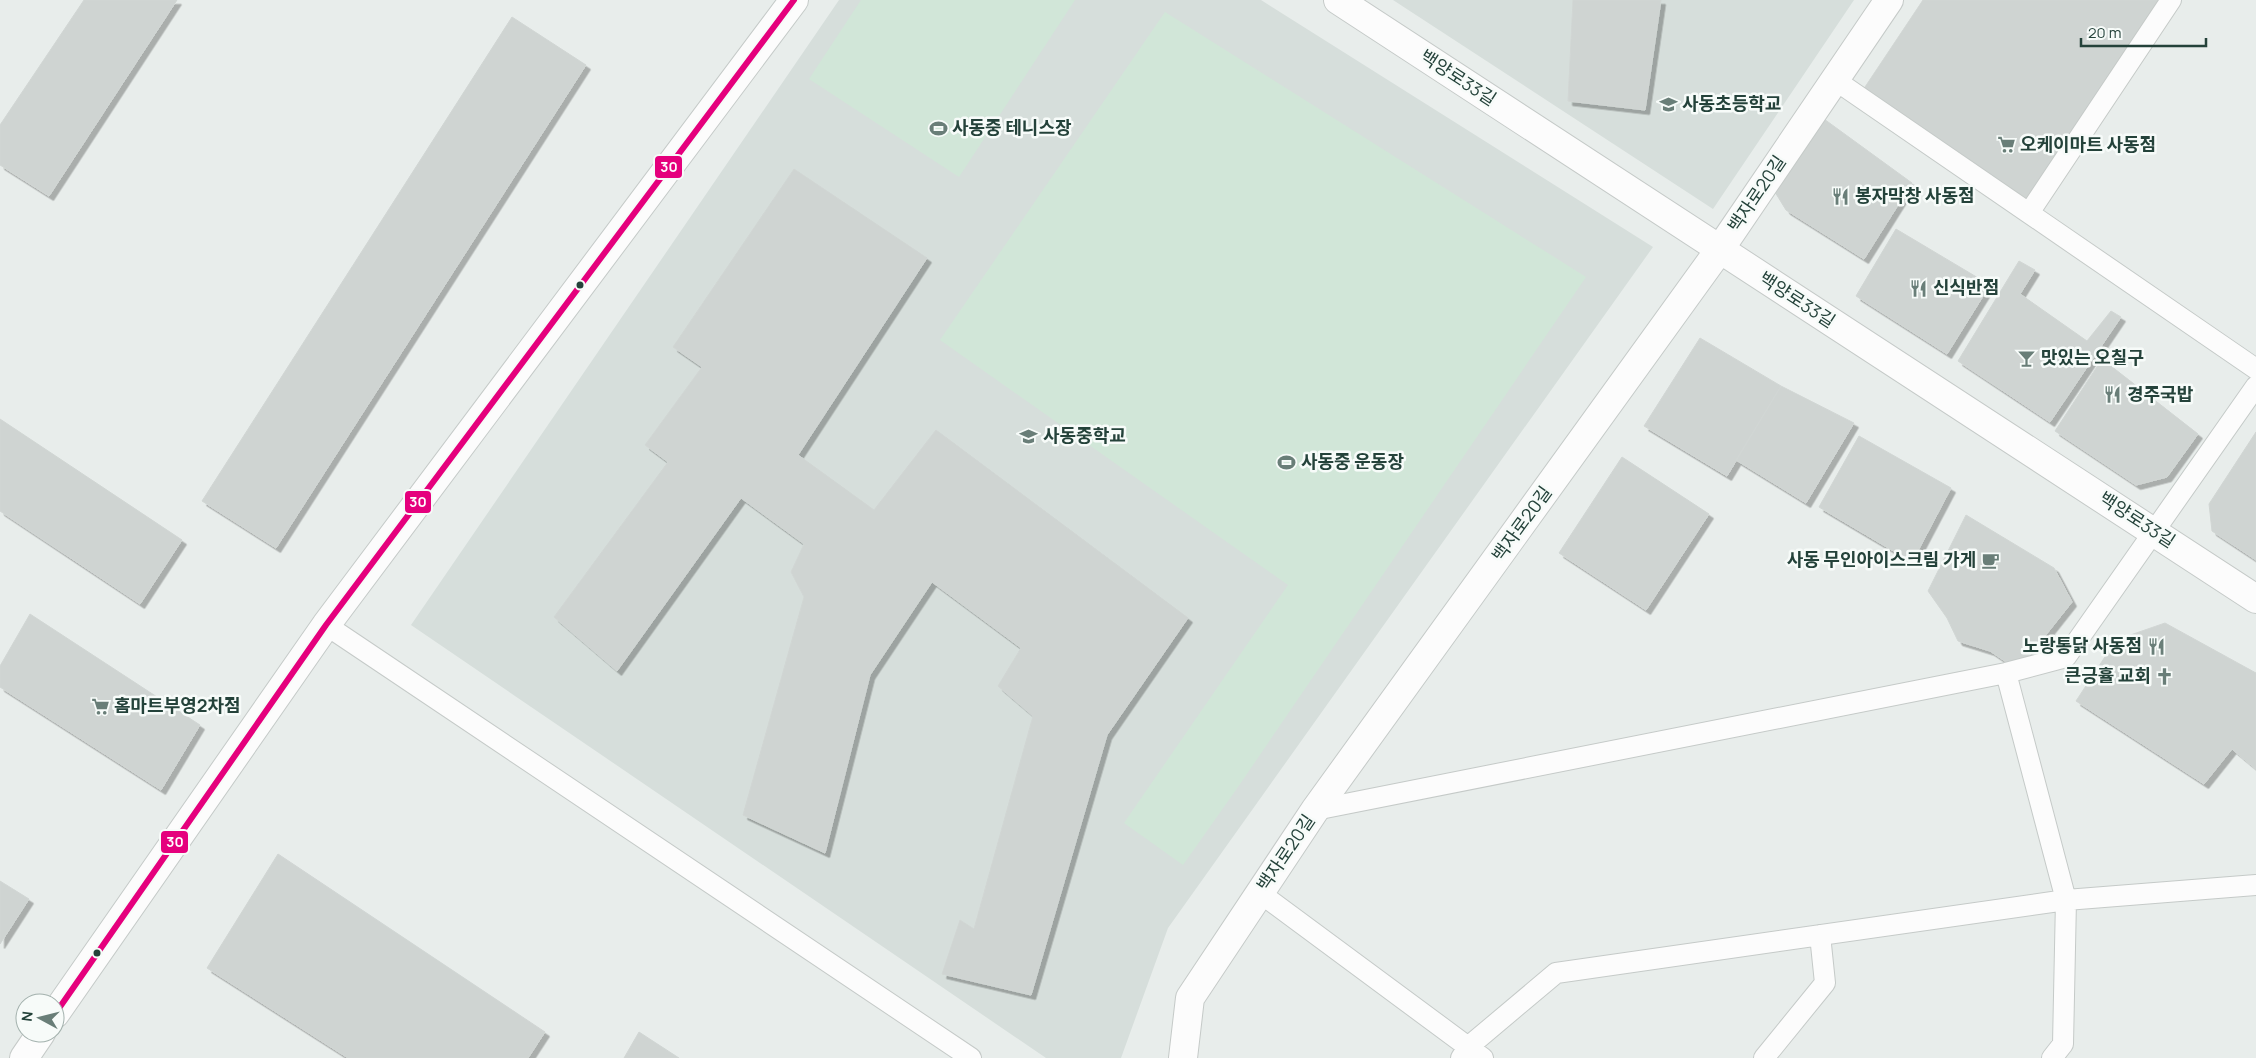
<svg xmlns="http://www.w3.org/2000/svg" width="2256" height="1058" font-family="Manrope,'Noto Sans KR',sans-serif">
	<style>
		.built { fill: #d6dedb }
		.green { fill: #d1e6d8 }
		.building { fill: #cfd4d2; stroke: #d1d6d4; filter: url(#shadow) }
		.lines { fill: none; stroke-linecap: round; stroke-linejoin: round }
		.lane-casing { stroke: #c5cac8; stroke-width: 22 }
		.street-casing { stroke: #c5cac8; stroke-width: 30 }
		.lane { stroke: #fcfcfc; stroke-width: 20 }
		.street { stroke: #fcfcfc; stroke-width: 28 }
		.bus-1-casing { stroke: #f7fbf9; stroke-width: 10 }
		.bus-1 { stroke: #e5007d; stroke-width: 6 }
		.bus-dot { fill: #24423a; stroke: #f7fbf9; stroke-width: 2 }
		.labels { text-anchor: middle; stroke-width: 5; stroke-linejoin: round; paint-order: stroke }
		.street-label { font-size: 18px; fill: #24423a; stroke: #f7fbf9 }
		.poi-label { font-size: 18px; font-weight: bold; fill: #24423a; stroke: #f7fbf9; text-anchor: start }
		.line-badge { stroke: #f7fbf9; stroke-width: 2 }
		.badge-label { font-size: 14px; text-anchor: middle; font-weight: bold; fill: #fff }
	</style>
	<defs>
		<filter id="shadow"><feDropShadow dx="4.5" dy="4.5" stdDeviation="0" flood-color="#0004"/></filter>
	</defs>
	<rect width="100%" height="100%" fill="#e8edeb"/>
	<path class="built" d="M 839,0 L 1261,0 L 1653,247 L 1168,928 L 1121,1058 L 1046,1058 L 411,625 Z
		M 1393,0 L 1854,0 L 1713,209 Z"/>
	<path class="green" d="M 861,0 L 1075,0 L 959,177 L 809,79 Z
		M 1165,12 L 1586,277 L 1238,787 L 1183,865 L 1124,823 L 1288,585 L 940,340 Z"/>
	<path class="building" d="M 84,0 L 177,0 L 49,196 L 0,165 L 0,125 Z
		M 1573,0 L 1661,0 L 1645,110 L 1568,101 Z
		M 1923,0 L 2162,0 L 2029,201 L 1863,90 Z
		M 512,17 L 586,65 L 276,548 L 202,501 Z
		M 1824,119 L 1912,183 L 1864,259 L 1786,210 L 1767,179 Z
		M 794,169 L 927,258 L 798,455 L 874,510 L 936,430 L 1188,618 L 1107,735 L 1031,995 L 942,974 L 960,920 L 974,929 L 1033,716 L 998,686 L 1021,648 L 932,582 L 870,675 L 825,853 L 743,815 L 804,597 L 791,572 L 804,544 L 741,498 L 617,671 L 554,617 L 668,462 L 645,445 L 702,367 L 673,347 Z
		M 1896,229 L 1990,285 L 1947,354 L 1856,296 Z
		M 2019,261 L 2035,270 L 2020,294 L 2087,341 L 2111,311 L 2121,317 L 2050,422 L 1958,361 Z
		M 1700,338 L 1781,386 L 1727,476 L 1644,426 Z
		M 2102,359 L 2198,434 L 2167,477 L 2136,485 L 2055,431 Z
		M 1781,386 L 1854,423 L 1806,503 L 1736,460 Z
		M 0,419 L 182,540 L 140,604 L 0,511 Z
		M 2256,432 L 2256,560 L 2212,531 L 2209,504 Z
		M 1859,436 L 1951,488 L 1912,562 L 1819,507 Z
		M 1622,457 L 1709,514 L 1646,610 L 1559,553 Z
		M 1966,515 L 2054,568 L 2072,602 L 2018,670 L 1990,651 L 1958,641 L 1947,618 L 1928,591 Z
		M 30,614 L 200,725 L 161,790 L 0,687 L 0,666 Z
		M 2165,623 L 2256,673 L 2256,769 L 2232,749 L 2204,784 L 2076,701 L 2116,640 Z
		M 278,854 L 545,1032 L 528,1058 L 348,1058 L 207,968 Z
		M 0,881 L 29,899 L 0,944 Z
		M 639,1032 L 679,1058 L 624,1058 Z"/>
	<g class="lines">
		<defs>
			<path id="lane" d="M 1835,80 L 2256,369
				M 2029,213 L 2171,0
				M 326,625 L 971,1058
				M 2006,673 L 2066,900 L 2063,1044 L 2052,1058
				M 1315,810 L 2006,673 L 2066,657 L 2256,386
				M 1260,893 L 1483,1058
				M 1461,1058 L 1468,1047 L 1556,973 L 2066,900 L 2256,885
				M 1764,1058 L 1825,983 L 1820,935"/>
			<path id="street" d="M 1338,0 L 2256,599
				M 55,1014 L 326,625 L 794,0
				M 24,1058 L 41,1033
				M 1183,1058 L 1190,998 L 1315,810 L 1720,249 L 1889,0"/>
		</defs>
		<use href="#lane" class="lane-casing"/>
		<use href="#street" class="street-casing"/>
		<use href="#lane" class="lane"/>
		<use href="#street" class="street"/>
		<defs>
			<path id="bus-1" d="M 55,1014 L 326,625 L 794,0"/>
		</defs>
		<use href="#bus-1" class="bus-1-casing"/>
		<use href="#bus-1" class="bus-1"/>
	</g>
	<defs>
		<symbol id="school-bare" viewBox="-9 -9 18 18"><path d="M0-5L7-2L0 1L-7-2ZM-4 1L0 2.5L4 1V4Q0 6-4 4Z" fill="#697e78" stroke="#f7fbf9" stroke-width="2.5" paint-order="stroke"/></symbol>
		<symbol id="stadium-bare" viewBox="-9 -9 18 18"><path d="M0-5a6.5 5 0 1 0 0 10a6.5 5 0 1 0 0-10ZM-3.5-1.8h7v3.6h-7Z" fill="#697e78" stroke="#f7fbf9" stroke-width="2.5" paint-order="stroke"/></symbol>
		<symbol id="supermarket-bare" viewBox="-9 -9 18 18"><path d="M-6-5.5h2.5l.6 2H6L4.5 2H-2.5L-4.4-4H-6ZM-1.5 3.2a1.3 1.3 0 1 0 .1 0ZM3 3.2a1.3 1.3 0 1 0 .1 0Z" fill="#697e78" stroke="#f7fbf9" stroke-width="2.5" paint-order="stroke"/></symbol>
		<symbol id="restaurant-bare" viewBox="-9 -9 18 18"><path d="M-5-6h1v4h1v-4h1v4h1v-4h1v5L-1.5 .5V6h-2V.5L-5-1ZM5-6V6H3V1.5H1.5Q1.5-4 5-6Z" fill="#697e78" stroke="#f7fbf9" stroke-width="2.5" paint-order="stroke"/></symbol>
		<symbol id="bar-bare" viewBox="-9 -9 18 18"><path d="M-6-5H6L.8 .8V4.5H3.5V6h-7V4.5H-.8V.8Z" fill="#697e78" stroke="#f7fbf9" stroke-width="2.5" paint-order="stroke"/></symbol>
		<symbol id="cafe-bare" viewBox="-9 -9 18 18"><path d="M-5.5-4.5H6V0H3Q3 3.5 0 3.5H-2.5Q-5.5 3.5-5.5 0ZM3-3.2v2h1.7v-2ZM-6 4.5H4V6H-6Z" fill="#697e78" stroke="#f7fbf9" stroke-width="2.5" paint-order="stroke"/></symbol>
		<symbol id="church-bare" viewBox="-9 -9 18 18"><path d="M-1.2-6h2.4v3.5h3.3v2.4h-3.3V6h-2.4V-.1h-3.3v-2.4h3.3Z" fill="#697e78" stroke="#f7fbf9" stroke-width="2.5" paint-order="stroke"/></symbol>
	</defs>
	<g fill-rule="evenodd">
		<use href="#school-bare" x="1656" y="92" width="25" height="25"/>
		<use href="#stadium-bare" x="926" y="116" width="25" height="25"/>
		<use href="#supermarket-bare" x="1994" y="132" width="25" height="25"/>
		<use href="#restaurant-bare" x="1828" y="184" width="25" height="25"/>
		<use href="#restaurant-bare" x="1906" y="276" width="25" height="25"/>
		<use href="#bar-bare" x="2014" y="346" width="25" height="25"/>
		<use href="#restaurant-bare" x="2100" y="382" width="25" height="25"/>
		<use href="#school-bare" x="1016" y="424" width="25" height="25"/>
		<use href="#stadium-bare" x="1274" y="450" width="25" height="25"/>
		<use href="#cafe-bare" x="1978" y="548" width="25" height="25"/>
		<use href="#restaurant-bare" x="2144" y="634" width="25" height="25"/>
		<use href="#church-bare" x="2152" y="664" width="25" height="25"/>
		<use href="#supermarket-bare" x="88" y="694" width="25" height="25"/>
	</g>
	<g class="bus-dot">
		<circle cx="580" cy="285" r="4.5"/>
		<circle cx="97" cy="953" r="4.5"/>
	</g>
	<g class="labels">
		<g class="street-label">
			<text transform="translate(1458 78) rotate(33)" y="6">백양로33길</text>
			<text transform="translate(1757 194) rotate(-56)" y="6">백자로20길</text>
			<text transform="translate(1797 300) rotate(33)" y="6">백양로33길</text>
			<text transform="translate(2137 520) rotate(33)" y="6">백양로33길</text>
			<text transform="translate(1522 524) rotate(-54)" y="6">백자로20길</text>
			<text transform="translate(1286 853) rotate(-56)" y="6">백자로20길</text>
		</g>
		<g class="poi-label">
			<text x="1682" y="110">사동초등학교</text>
			<text x="952" y="134">사동중 테니스장</text>
			<text x="2020" y="151">오케이마트 사동점</text>
			<text x="1855" y="202">봉자막창 사동점</text>
			<text x="1933" y="294">신식반점</text>
			<text x="2041" y="364">맛있는 오칠구</text>
			<text x="2127" y="401">경주국밥</text>
			<text x="1043" y="442">사동중학교</text>
			<text x="1301" y="468">사동중 운동장</text>
			<text x="1976" y="566" text-anchor="end">사동 무인아이스크림 가게</text>
			<text x="2142" y="652" text-anchor="end">노랑통닭 사동점</text>
			<text x="2151" y="682" text-anchor="end">큰긍휼 교회</text>
			<text x="114" y="712">홈마트부영2차점</text>
		</g>
	</g>
	<g class="line-badge">
		<rect x="654" y="155" width="29" height="24" rx="5" fill="#e5007d"/>
		<rect x="404" y="490" width="28" height="24" rx="5" fill="#e5007d"/>
		<rect x="160" y="830" width="29" height="24" rx="5" fill="#e5007d"/>
	</g>
	<g class="badge-label">
		<text x="669" y="172">30</text>
		<text x="418" y="507">30</text>
		<text x="175" y="847">30</text>
	</g>
	<g transform="translate(40 1018) rotate(277)"><circle r="24" fill="#f7fbf9" stroke="#a3b1ad"/>
	<path d="M0-4L9 19L0 12L-9 19Z" fill="#697e78"/>
	<text y="-8" font-size="14" font-weight="bold" text-anchor="middle" fill="#24423a">N</text>
	</g>
	<path d="M2081 38v8h125v-8" fill="none" stroke="#24423a" stroke-width="2.5"/>
	<text x="2088" y="38" font-size="15" fill="#24423a" stroke="#f7fbf9" stroke-width="4" paint-order="stroke">20 m</text>
</svg>
